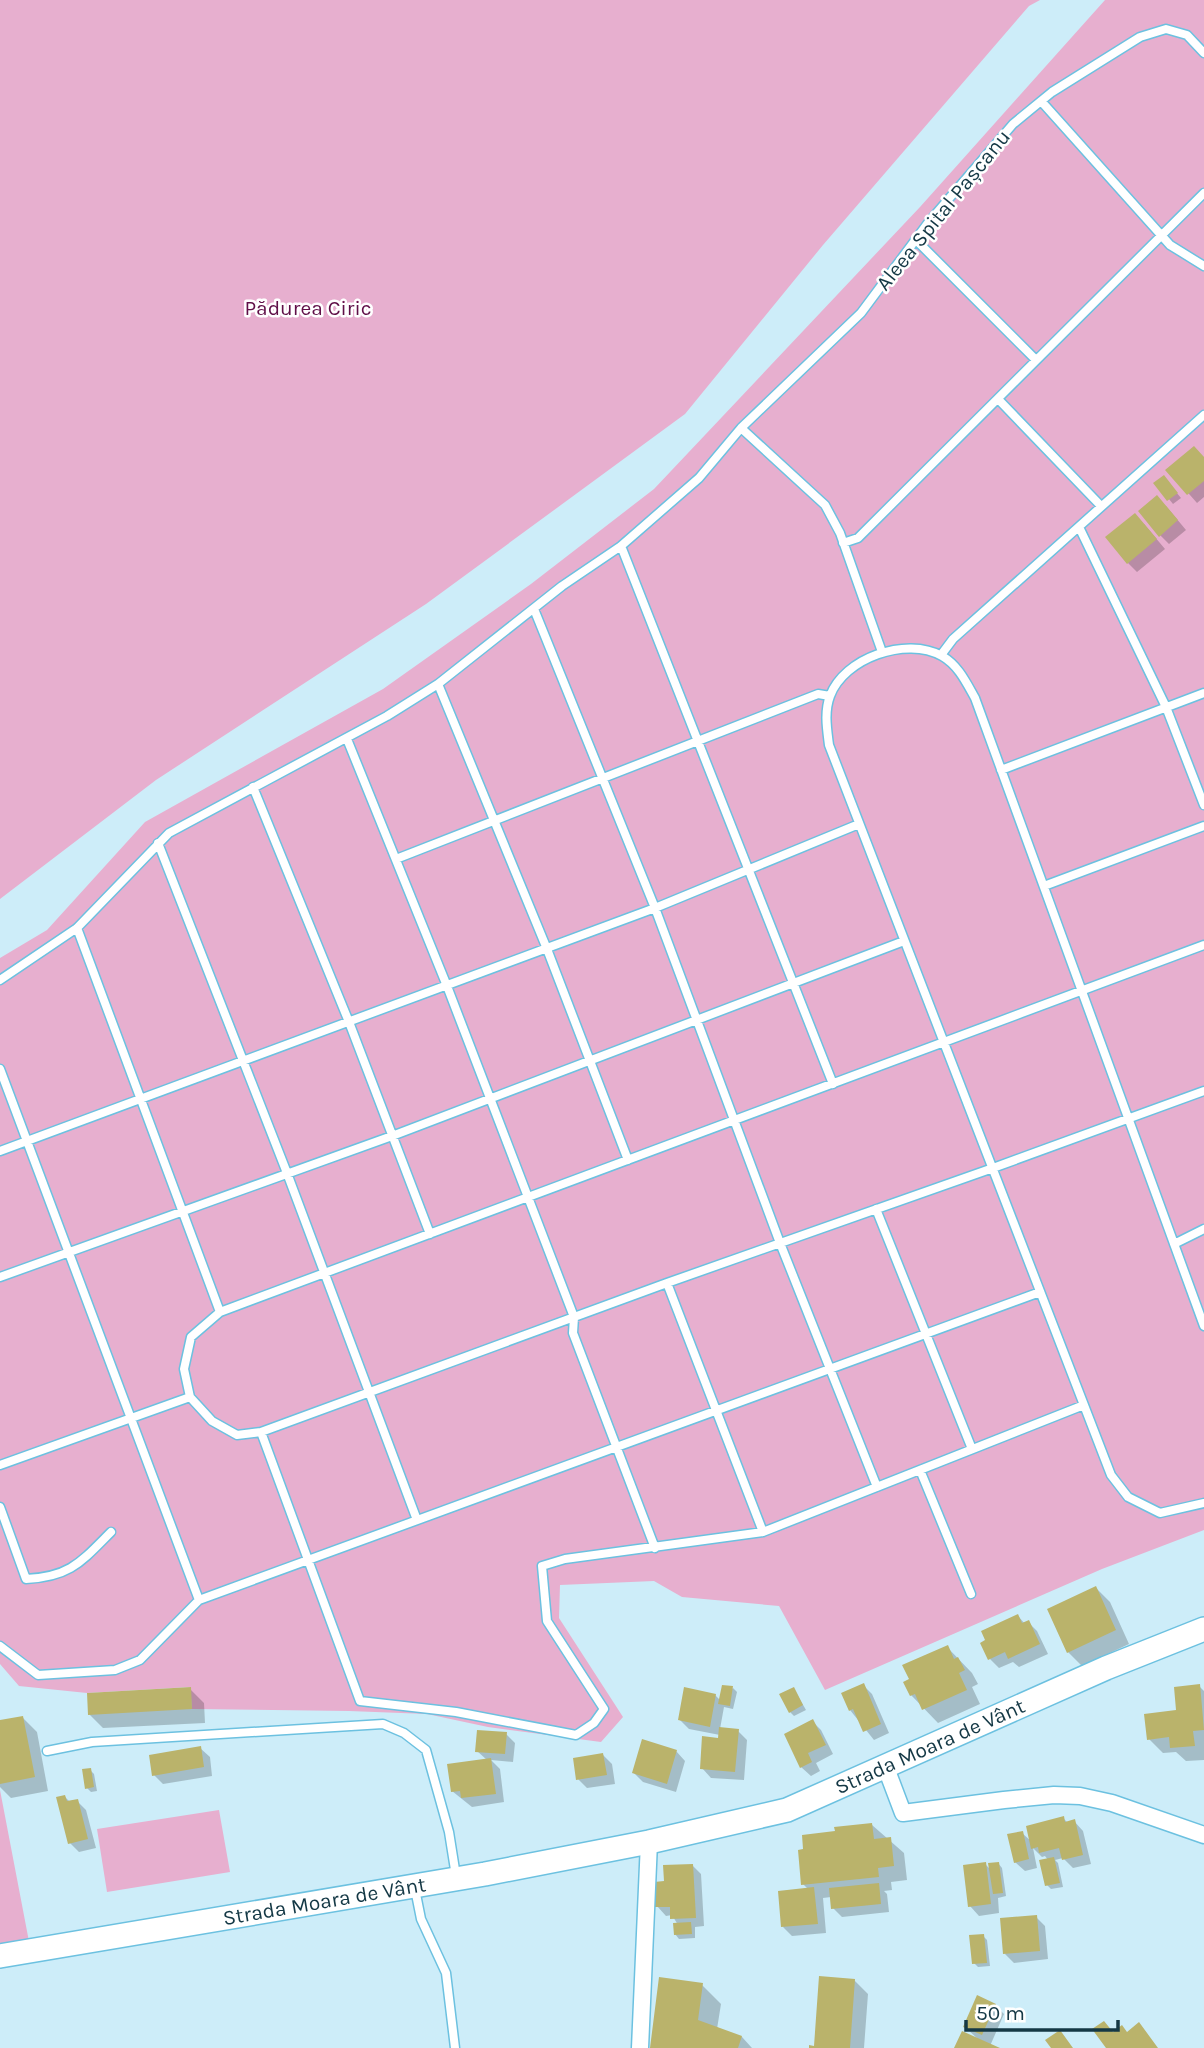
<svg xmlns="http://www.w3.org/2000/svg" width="1204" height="2048" font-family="Karla,sans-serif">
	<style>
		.green { fill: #e7afcf }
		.shadow { fill: #0003 }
		.building { fill: #bab36b }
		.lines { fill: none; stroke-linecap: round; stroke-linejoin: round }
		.lane-casing { stroke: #6cc1e0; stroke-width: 11 }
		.street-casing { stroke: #6cc1e0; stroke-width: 19 }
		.secondary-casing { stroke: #6cc1e0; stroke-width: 26 }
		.lane { stroke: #fff; stroke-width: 8 }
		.street { stroke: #fff; stroke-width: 16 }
		.secondary { stroke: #fff; stroke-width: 23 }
		.labels { text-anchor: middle; stroke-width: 5; stroke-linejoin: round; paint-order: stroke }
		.street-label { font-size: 21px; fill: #143845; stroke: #fff }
		.park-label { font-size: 21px; fill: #600f48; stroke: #fff }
	</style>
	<rect width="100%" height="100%" fill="#cdedf9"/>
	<path class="green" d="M 0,0 L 1040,0 L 1029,6 L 823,245 L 685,414 L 426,604 L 156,780 L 0,899 Z
		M 1105,0 L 1204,0 L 1204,1530 L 1102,1569 L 825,1690 L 779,1606 L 682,1597 L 654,1581 L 560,1585 L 559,1618 L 623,1717 L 601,1742 L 488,1727 L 427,1714 L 349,1711 L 192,1709 L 190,1687 L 87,1693 L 19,1686 L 0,1664 L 0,958 L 47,930 L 145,822 L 383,689 L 531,584 L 654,489 L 920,207 Z
		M 0,1790 L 31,1952 L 0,1957 Z
		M 219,1810 L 230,1872 L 107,1892 L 97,1829 Z"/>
	<path class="shadow" d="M 1204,458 L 1204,497 L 1197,503 L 1168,470 Z
		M 1167,481 L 1181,498 L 1173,504 L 1156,483 Z
		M 1166,506 L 1186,530 L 1169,544 L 1160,535 Z
		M 1144,524 L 1165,549 L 1137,572 L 1128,563 Z
		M 1096,1588 L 1110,1602 L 1129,1644 L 1082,1666 L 1068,1652 Z
		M 1018,1616 L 1025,1624 L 1028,1622 L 1037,1631 L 1048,1654 L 1019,1667 L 1013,1662 L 999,1668 L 990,1659 Z
		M 947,1647 L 972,1673 L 978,1684 L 972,1687 L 980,1704 L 938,1723 L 911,1695 Z
		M 863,1685 L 872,1694 L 889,1733 L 874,1740 L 850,1710 Z
		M 1199,1686 L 1204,1691 L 1204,1760 L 1186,1761 L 1176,1752 L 1163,1753 L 1149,1739 L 1178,1712 Z
		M 733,1688 L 737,1692 L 733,1709 L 724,1707 L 720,1729 L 738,1731 L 747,1740 L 744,1780 L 711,1778 L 702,1768 L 720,1740 L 720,1735 L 689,1729 L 680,1720 L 715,1695 L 721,1701 Z
		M 190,1689 L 204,1703 L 205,1723 L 103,1728 L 89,1714 Z
		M 794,1689 L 806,1710 L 794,1716 L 790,1712 Z
		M 23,1718 L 37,1732 L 48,1791 L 11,1798 L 0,1787 L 0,1722 Z
		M 812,1721 L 821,1730 L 833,1754 L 816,1763 L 820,1771 L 811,1776 L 801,1767 Z
		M 506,1734 L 515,1743 L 513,1762 L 491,1760 L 500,1769 L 504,1802 L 472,1807 L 452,1791 L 487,1760 L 477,1751 Z
		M 200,1748 L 210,1757 L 212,1776 L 163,1784 L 154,1775 Z
		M 676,1751 L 685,1761 L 676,1792 L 643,1782 L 634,1773 Z
		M 603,1755 L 612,1764 L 615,1784 L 587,1788 L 578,1779 Z
		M 90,1770 L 94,1774 L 97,1791 L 91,1792 L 87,1788 Z
		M 65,1797 L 70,1802 L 77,1801 L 86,1810 L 96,1848 L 79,1852 L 70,1843 Z
		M 1063,1818 L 1068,1823 L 1074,1821 L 1083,1831 L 1091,1864 L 1073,1868 L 1063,1858 L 1055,1860 L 1058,1863 L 1063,1887 L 1051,1889 L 1047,1885 L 1048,1860 L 1045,1856 L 1042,1857 L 1033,1848 L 1037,1868 L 1025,1871 L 1015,1862 L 1022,1833 L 1032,1842 Z
		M 872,1825 L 904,1853 L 907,1880 L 891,1882 L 892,1890 L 884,1891 L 887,1894 L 889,1912 L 842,1917 L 833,1908 L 831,1897 L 823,1898 L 826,1933 L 792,1936 L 783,1927 L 809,1890 L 803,1884 Z
		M 998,1863 L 1002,1868 L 1006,1896 L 998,1898 L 999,1913 L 979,1916 L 970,1906 L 985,1864 L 991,1870 Z
		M 692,1865 L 701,1874 L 704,1926 L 695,1927 L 695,1938 L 679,1939 L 675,1934 L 678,1925 L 672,1915 L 666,1916 L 657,1906 Z
		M 1036,1917 L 1045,1926 L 1048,1959 L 1014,1963 L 1005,1954 Z
		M 983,1936 L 987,1940 L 990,1966 L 978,1967 L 974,1963 Z
		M 854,1980 L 868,1994 L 864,2048 L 811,2048 L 816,2048 Z
		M 702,1985 L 721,2004 L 717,2029 L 742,2037 L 752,2048 L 651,2048 Z
		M 995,2005 L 1004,2014 L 990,2046 L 995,2048 L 956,2048 L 980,2041 L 965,2027 Z"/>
	<path class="building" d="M 1194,446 L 1204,457 L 1204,481 L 1187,495 L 1165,470 Z
		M 1164,475 L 1178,493 L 1167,501 L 1153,483 Z
		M 1157,495 L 1178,520 L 1159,537 L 1138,511 Z
		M 1135,513 L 1157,539 L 1127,564 L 1105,537 Z
		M 1096,1586 L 1116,1630 L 1067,1653 L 1047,1609 Z
		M 1018,1614 L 1022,1623 L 1029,1620 L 1040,1644 L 1008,1659 L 1005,1652 L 988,1660 L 980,1643 L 985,1640 L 981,1631 Z
		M 948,1645 L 954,1659 L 958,1657 L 965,1670 L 959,1673 L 967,1690 L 922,1710 L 915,1694 L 910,1696 L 903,1682 L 909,1679 L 902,1665 Z
		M 864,1683 L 881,1724 L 863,1732 L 853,1709 L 849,1711 L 841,1693 Z
		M 1200,1684 L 1204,1730 L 1193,1731 L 1195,1746 L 1170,1748 L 1169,1737 L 1147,1740 L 1144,1714 L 1176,1710 L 1174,1687 Z
		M 722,1685 L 733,1686 L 730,1706 L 718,1704 Z
		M 191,1687 L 192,1709 L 88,1715 L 87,1693 Z
		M 684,1687 L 716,1694 L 710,1727 L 678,1720 Z
		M 794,1687 L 803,1705 L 789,1713 L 779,1694 Z
		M 23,1716 L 35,1777 L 0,1784 L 0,1720 Z
		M 813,1719 L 826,1745 L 808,1753 L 812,1762 L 800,1768 L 784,1734 Z
		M 719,1727 L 739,1729 L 735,1772 L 700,1769 L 702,1736 L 718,1738 Z
		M 477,1730 L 507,1732 L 505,1754 L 475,1752 Z
		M 642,1739 L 677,1750 L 667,1784 L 632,1773 Z
		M 201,1746 L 204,1767 L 152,1776 L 149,1755 Z
		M 603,1753 L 607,1775 L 576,1780 L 573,1758 Z
		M 491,1758 L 496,1794 L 461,1798 L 460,1791 L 451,1792 L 447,1764 Z
		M 91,1768 L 94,1787 L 85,1789 L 82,1769 Z
		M 65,1795 L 67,1801 L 78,1799 L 88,1839 L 68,1844 L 56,1797 Z
		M 1064,1816 L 1065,1822 L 1075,1819 L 1083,1855 L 1062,1860 L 1059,1848 L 1039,1853 L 1038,1847 L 1031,1849 L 1026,1826 Z
		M 872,1823 L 874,1839 L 891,1837 L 894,1866 L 878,1868 L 879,1877 L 801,1885 L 798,1850 L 803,1849 L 802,1835 L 835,1831 L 834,1827 Z
		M 1023,1831 L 1029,1859 L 1014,1863 L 1007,1834 Z
		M 1054,1857 L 1060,1883 L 1045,1886 L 1039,1860 Z
		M 986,1862 L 991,1904 L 968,1907 L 963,1865 Z
		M 999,1862 L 1003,1893 L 993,1894 L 988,1863 Z
		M 693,1864 L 696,1918 L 670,1919 L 670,1907 L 655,1907 L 654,1882 L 664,1881 L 663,1865 Z
		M 879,1883 L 881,1904 L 831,1909 L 829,1888 Z
		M 814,1887 L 818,1924 L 781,1927 L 778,1891 Z
		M 1037,1915 L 1040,1951 L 1003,1954 L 1000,1918 Z
		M 691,1922 L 692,1934 L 674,1935 L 673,1923 Z
		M 984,1934 L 987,1963 L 972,1964 L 969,1935 Z
		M 819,1976 L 855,1979 L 850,2048 L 809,2048 L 809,2045 L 814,2046 Z
		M 659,1977 L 703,1983 L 698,2020 L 742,2036 L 738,2048 L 650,2048 Z
		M 977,1995 L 996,2004 L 982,2035 L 963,2027 Z
		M 1104,2021 L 1113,2032 L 1122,2025 L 1127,2032 L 1139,2022 L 1158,2048 L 1106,2048 L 1092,2029 Z
		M 1060,2030 L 1073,2048 L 1051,2048 L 1045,2040 Z
		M 962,2031 L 1000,2048 L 954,2048 Z"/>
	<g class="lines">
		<defs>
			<path id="lane" d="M 1041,101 L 1170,245 L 1204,266
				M 916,240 L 1036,360
				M 998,399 L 1101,506
				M 741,428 L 825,505 L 840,533 L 882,652
				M 1079,527 L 1166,707 L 1204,805
				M 843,543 L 858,538 L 1204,193
				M 621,546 L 833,1084
				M 534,609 L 655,908 L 780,1243 L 877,1487
				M 941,655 L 953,639 L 1204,415
				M 438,684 L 547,949 L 628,1160
				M 347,739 L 447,986 L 574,1317 L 573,1333 L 655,1548
				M 1001,770 L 1204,693
				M 253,787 L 349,1022 L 430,1234
				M 158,843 L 287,1173 L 417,1520
				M 396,859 L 818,694 L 830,696
				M 1044,886 L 1204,826
				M 77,928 L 220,1312
				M 1204,945 L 220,1312 L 191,1337 L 184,1369 L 190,1397 L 212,1421 L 237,1435 L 261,1432 L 667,1283 L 993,1168 L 1204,1091
				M 0,980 L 77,928 L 169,833 L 387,716 L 438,684 L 562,586 L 621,546 L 699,478 L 741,428 L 861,313 L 928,223 L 1013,124 L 1052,92 L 1140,37 L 1166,29 L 1187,35 L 1204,53
				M 0,1069 L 199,1600
				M 0,1151 L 655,908 L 859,824
				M 876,1209 L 972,1449
				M 1174,1244 L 1204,1229
				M 0,1277 L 392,1136 L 904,941
				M 667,1283 L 763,1532
				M 1204,1326 L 975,698 C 966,682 958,665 942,656 C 906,636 844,658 830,696 C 824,712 827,729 829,745 L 1111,1475 L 1128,1497 L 1160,1513 L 1204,1503
				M 261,1432 L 360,1701 L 456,1712 L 576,1735 L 594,1723 L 604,1709 L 547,1621 L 542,1566 L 565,1559 L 763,1532 L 1084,1405
				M 0,1465 L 190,1397
				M 920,1470 L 971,1594
				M 0,1507 L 26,1579 C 70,1577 81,1562 111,1532
				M 0,1646 L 38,1675 L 115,1670 L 140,1660 L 199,1600 L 1040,1292
				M 47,1751 L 92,1742 L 383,1724 L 404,1733 L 426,1750 L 449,1832 L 456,1876
				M 415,1889 L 421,1919 L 446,1973 L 455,2048"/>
			<path id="street" d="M 886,1768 L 903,1813 L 1004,1800 L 1054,1795 L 1080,1796 L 1112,1803 L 1204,1835
				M 640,2048 L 649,1842"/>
			<g id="secondary">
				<path id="s1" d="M 0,1956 L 485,1874 L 649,1842 L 787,1810 L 1106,1668 L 1204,1629"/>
			</g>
		</defs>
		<use href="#lane" class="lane-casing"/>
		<use href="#street" class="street-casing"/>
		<use href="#secondary" class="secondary-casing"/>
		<use href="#lane" class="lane"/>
		<use href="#street" class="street"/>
		<use href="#secondary" class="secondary"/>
	</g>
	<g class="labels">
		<g class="street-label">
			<text transform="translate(943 210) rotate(-51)" y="7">Aleea Spital Pașcanu</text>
			<text dy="7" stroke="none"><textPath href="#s1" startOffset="957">Strada Moara de Vânt</textPath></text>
			<text dy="7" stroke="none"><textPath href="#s1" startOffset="329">Strada Moara de Vânt</textPath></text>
		</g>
		<g class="park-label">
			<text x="308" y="315">Pădurea Ciric</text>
		</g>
	</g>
	<path d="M966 2020v10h152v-10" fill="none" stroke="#143845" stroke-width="3.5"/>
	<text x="976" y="2020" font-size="21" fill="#143845" stroke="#ffffff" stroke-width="5" paint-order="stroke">50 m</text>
</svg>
